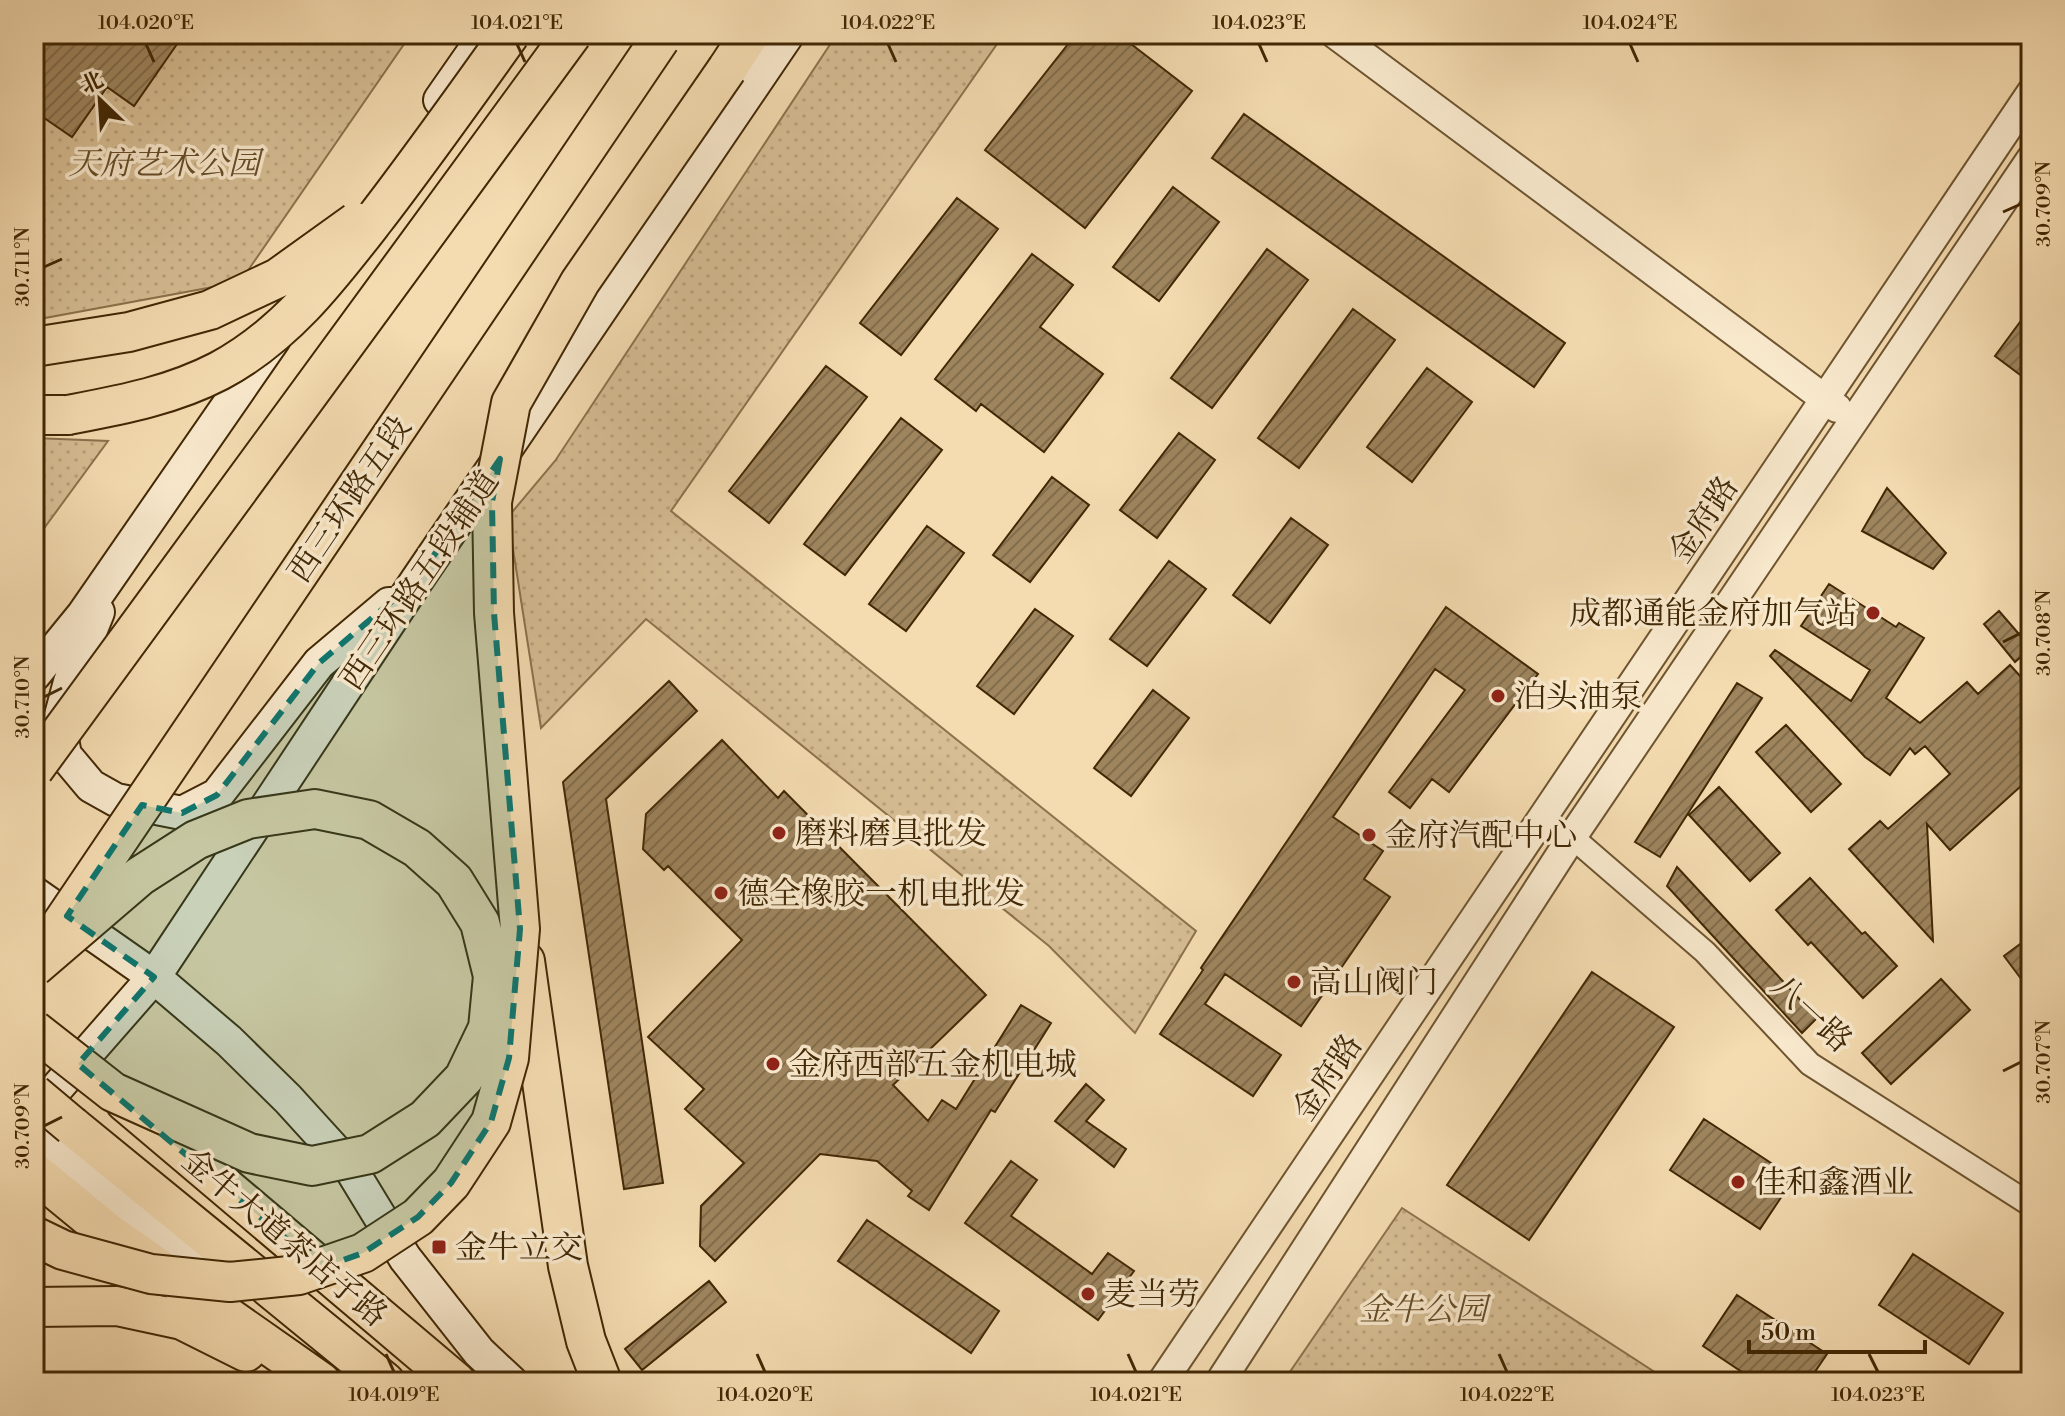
<svg xmlns="http://www.w3.org/2000/svg" width="2065" height="1416" font-family="'Libre Bodoni','Noto Serif SC',serif">
	<style>
		.green { fill: url(#green-dots); stroke: #8c724c; stroke-width: 2 }
		.building { fill: url(#building-hatch); stroke: #412805; stroke-width: 2 }
		.lines { fill: none; stroke-linecap: round; stroke-linejoin: round }
		.minor-casing { stroke: #6e5530; stroke-width: 26 }
		.tertiary-casing { stroke: #6e5530; stroke-width: 32 }
		.secondary-casing { stroke: #412805; stroke-width: 36 }
		.trunk-casing { stroke: #412805; stroke-width: 42 }
		.minor { stroke: #f8e8cc; stroke-width: 22 }
		.tertiary { stroke: #f8e8cc; stroke-width: 28 }
		.secondary { stroke: #f8e8cc; stroke-width: 32 }
		.trunk { stroke: #f4dbb0; stroke-width: 38 }
		.trunk-bridge-casing { stroke: #412805; stroke-width: 42; stroke-linecap: butt }
		.trunk-bridge { stroke: #f4dbb0; stroke-width: 38 }
		.marked { fill: #0f766e; fill-opacity: 0.2; stroke: #0f766e; stroke-width: 6; stroke-dasharray: 16 10; stroke-linejoin: round }
		.ticks { fill: none; stroke: #412805; stroke-width: 3 }
		.poi-dot { fill: #8f2418; stroke: #f8e8cc; stroke-width: 3 }
		.labels { text-anchor: middle; stroke-width: 7; stroke-linejoin: round; paint-order: stroke }
		.park-label { font-size: 32px; font-style: italic; fill: #664d28; stroke: #f8e8cc }
		.street-label { font-size: 32px; fill: #412805; stroke: #f8e8cc }
		.poi-label { font-size: 32px; fill: #412805; stroke: #f8e8cc; text-anchor: start }
		.neatline { fill: none; stroke: #412805; stroke-width: 3 }
		.ticks-label { font-size: 20px; text-anchor: middle; fill: #412805 }
	</style>
	<defs>
		<pattern id="green-dots" width="8" height="8" patternUnits="userSpaceOnUse" patternTransform="scale(2)"><rect width="8" height="8" fill="#d6bd93"/><path d="M2 2h.1M6 6h.1" fill="none" stroke="#b9a27d" stroke-width="1.8" stroke-linecap="round"/></pattern>
		<pattern id="building-hatch" width="6" height="6" patternUnits="userSpaceOnUse" patternTransform="scale(2)"><rect width="6" height="6" fill="#9e855e"/><path d="M-1 1l2-2M0 6l6-6M5 7l2-2" fill="none" stroke="#826d4c"/></pattern>
	</defs>
	<rect width="100%" height="100%" fill="#f4dbb0"/>
	<filter id="stains"><feTurbulence type="fractalNoise" baseFrequency=".0025" numOctaves="4"/><feColorMatrix values="0 0 0 0 .2 0 0 0 0 .09 0 0 0 0 .02 0 0 0 .5 -.17"/></filter>
	<radialGradient id="worn" r=".72"><stop offset=".6" stop-color="#630" stop-opacity="0"/><stop offset="1" stop-color="#630" stop-opacity=".3"/></radialGradient>
	<path class="green" d="M 34,34 L 411,34 L 240,282 L 34,320 Z
		M 837,34 L 1004,34 L 671,511 L 1196,931 L 1135,1033 L 1049,946 L 646,619 L 541,728 L 508,517 L 555,461 Z
		M 34,438 L 108,441 L 34,542 Z
		M 1402,1208 L 1670,1382 L 1283,1382 Z"/>
	<path class="building" d="M 40,34 L 184,34 L 134,106 L 107,87 L 72,137 L 34,111 L 34,43 Z
		M 1076,34 L 1118,34 L 1192,91 L 1085,228 L 985,150 Z
		M 1244,114 L 1565,343 L 1534,387 L 1212,158 Z
		M 1173,187 L 1219,222 L 1159,301 L 1113,267 Z
		M 957,198 L 998,229 L 901,355 L 860,323 Z
		M 1267,249 L 1308,280 L 1212,408 L 1171,378 Z
		M 1032,254 L 1073,285 L 1040,327 L 1103,374 L 1044,452 L 981,404 L 976,411 L 935,379 Z
		M 2031,307 L 2031,383 L 1995,356 Z
		M 1353,309 L 1395,340 L 1299,468 L 1258,438 Z
		M 826,366 L 867,397 L 769,523 L 729,491 Z
		M 1427,368 L 1472,402 L 1412,482 L 1367,447 Z
		M 901,418 L 942,450 L 845,575 L 804,544 Z
		M 1179,433 L 1215,460 L 1157,538 L 1120,510 Z
		M 1052,477 L 1089,505 L 1030,582 L 993,555 Z
		M 1887,488 L 1946,553 L 1933,569 L 1862,531 Z
		M 1291,518 L 1328,545 L 1270,623 L 1233,595 Z
		M 927,526 L 964,553 L 906,631 L 869,604 Z
		M 1169,561 L 1206,589 L 1147,666 L 1110,639 Z
		M 1829,584 L 1896,627 L 1899,623 L 1924,638 L 1886,698 L 1920,723 L 1967,682 L 1978,694 L 2010,665 L 2031,688 L 2031,777 L 1950,850 L 1927,824 L 1933,941 L 1849,849 L 1880,821 L 1888,829 L 1950,774 L 1925,746 L 1915,754 L 1910,748 L 1890,775 L 1865,757 L 1770,656 L 1775,650 L 1851,701 L 1870,670 L 1801,626 Z
		M 1446,607 L 1538,674 L 1449,792 L 1432,779 L 1410,808 L 1389,792 L 1465,690 L 1435,669 L 1333,817 L 1383,851 L 1364,879 L 1390,897 L 1301,1026 L 1225,974 L 1205,1004 L 1281,1055 L 1253,1096 L 1160,1034 L 1203,970 L 1201,968 Z
		M 1035,609 L 1073,636 L 1014,714 L 977,686 Z
		M 1999,611 L 2031,648 L 2015,662 L 1984,624 Z
		M 669,681 L 697,711 L 606,799 L 663,1183 L 624,1189 L 563,782 Z
		M 1737,683 L 1762,698 L 1660,857 L 1635,842 Z
		M 1153,690 L 1189,718 L 1131,796 L 1094,768 Z
		M 1786,725 L 1841,784 L 1811,812 L 1756,752 Z
		M 722,740 L 778,798 L 784,791 L 986,995 L 893,1085 L 928,1121 L 942,1100 L 956,1109 L 1021,1005 L 1051,1023 L 995,1112 L 991,1110 L 929,1210 L 908,1196 L 912,1191 L 877,1161 L 820,1154 L 715,1261 L 700,1246 L 701,1206 L 744,1163 L 685,1109 L 704,1089 L 648,1037 L 742,940 L 668,866 L 664,870 L 643,849 L 646,814 Z
		M 1719,787 L 1780,853 L 1750,881 L 1689,815 Z
		M 1677,867 L 1817,1018 L 1802,1033 L 1667,886 Z
		M 1810,878 L 1862,934 L 1865,932 L 1897,966 L 1863,998 L 1811,942 L 1808,945 L 1776,910 Z
		M 2031,936 L 2031,992 L 2004,956 Z
		M 1592,972 L 1674,1027 L 1529,1240 L 1447,1185 Z
		M 1941,979 L 1970,1010 L 1891,1084 L 1862,1053 Z
		M 1086,1084 L 1104,1100 L 1086,1121 L 1126,1149 L 1114,1167 L 1055,1121 Z
		M 1704,1119 L 1794,1178 L 1760,1229 L 1670,1170 Z
		M 1011,1161 L 1037,1180 L 1011,1216 L 1092,1274 L 1108,1253 L 1134,1271 L 1098,1320 L 965,1223 Z
		M 867,1220 L 999,1311 L 971,1353 L 838,1261 Z
		M 1913,1254 L 2003,1313 L 1969,1364 L 1879,1305 Z
		M 709,1281 L 726,1302 L 642,1370 L 625,1349 Z
		M 1737,1295 L 1827,1354 L 1808,1382 L 1757,1382 L 1703,1346 Z"/>
	<g class="lines">
		<defs>
			<path id="minor" d="M 1572,837 L 1705,952 L 1810,1064 L 2031,1205"/>
			<path id="tertiary" d="M 1335,34 L 1837,408
				M 34,1133 L 116,1202
				M 1162,1382 L 2031,93
				M 1220,1382 L 1572,837 L 2031,159"/>
			<path id="secondary" d="M 440,100 L 486,34
				M 98,612 L 70,682 L 59,723 L 65,755 L 91,786 L 116,800 L 182,813 L 217,795 L 319,663 L 389,604
				M 34,675 L 83,615 L 274,339
				M 34,893 L 154,977 L 229,1041 L 288,1099 L 349,1166 L 405,1258 L 479,1352 L 511,1382
				M 34,1114 L 154,977 L 417,580 L 788,34
				M 116,1202 L 219,1286"/>
			<path id="trunk" d="M 727,69 L 750,34
				M 34,415 L 68,415
				M 525,961 L 568,1266 L 586,1341 L 602,1382
				M 125,1102 L 456,1382
				M 72,1126 L 385,1382
				M 34,1172 L 107,1232 L 321,1382
				M 34,1307 L 117,1306 L 182,1320 L 246,1352"/>
		</defs>
		<use href="#minor" class="minor-casing"/>
		<use href="#tertiary" class="tertiary-casing"/>
		<use href="#secondary" class="secondary-casing"/>
		<use href="#trunk" class="trunk-casing"/>
		<use href="#minor" class="minor"/>
		<use href="#tertiary" class="tertiary"/>
		<use href="#secondary" class="secondary"/>
		<use href="#trunk" class="trunk"/>
		<defs>
			<path id="trunk-bridge" d="M 34,347 L 129,332 L 210,310 L 278,278 L 356,222
				M 68,415 C 120,405 171,396 219,371 C 285,336 329,278 374,220 C 421,159 465,97 510,34
				M 34,769 L 572,34
				M 58,929 L 660,39
				M 34,967 L 140,876 L 196,840 L 248,819 L 315,809 L 369,820 L 417,848 L 454,881 L 480,923 L 493,976 L 488,1028 L 464,1078 L 425,1119 L 370,1154 L 312,1166 L 249,1153 L 113,1092 L 34,1030
				M 34,1094 L 72,1126
				M 34,1236 L 63,1250 L 151,1274 L 230,1282 L 299,1275 L 363,1253 L 418,1217 L 451,1183 L 491,1122 L 509,1058 L 520,929 L 494,613 L 492,502 L 511,403 L 580,282 L 727,69"/>
		</defs>
		<use href="#trunk-bridge" class="trunk-bridge-casing"/>
		<use href="#trunk-bridge" class="trunk-bridge"/>
	</g>
	<path class="marked" d="M 500,459 L 492,502 L 494,613 L 520,929 L 509,1058 L 491,1122 L 451,1183 L 418,1217 L 363,1253 L 321,1268 L 78,1064 L 154,977 L 67,916 L 142,805 L 182,813 L 217,795 L 319,663 L 417,580 Z"/>
	<path class="ticks" d="M 146,44 L 154,62M 517,44 L 525,62M 888,44 L 896,62M 1259,44 L 1267,62M 1630,44 L 1638,62M 2003,212 L 2021,204M 44,267 L 62,259M 2003,642 L 2021,633M 44,697 L 62,688M 2003,1071 L 2021,1062M 44,1126 L 62,1117M 386,1354 L 394,1372M 757,1354 L 765,1372M 1128,1354 L 1136,1372M 1499,1354 L 1507,1372M 1869,1354 L 1878,1372"/>
	<g class="poi-dot">
		<circle cx="1873" cy="613" r="8"/>
		<circle cx="1498" cy="696" r="8"/>
		<circle cx="779" cy="833" r="8"/>
		<circle cx="1369" cy="835" r="8"/>
		<circle cx="721" cy="893" r="8"/>
		<circle cx="1294" cy="982" r="8"/>
		<circle cx="773" cy="1064" r="8"/>
		<circle cx="1738" cy="1182" r="8"/>
		<rect x="431" y="1239" width="16" height="16" rx="4"/>
		<circle cx="1088" cy="1294" r="8"/>
	</g>
	<g class="labels">
		<g class="park-label">
			<text x="164" y="174">天府艺术公园</text>
			<text x="1423" y="1320">金牛公园</text>
		</g>
		<g class="street-label">
			<text transform="translate(349 499) rotate(-56)" y="11">西三环路五段</text>
			<text transform="translate(1703 519) rotate(-56)" y="11">金府路</text>
			<text transform="translate(419 580) rotate(-56)" y="11">西三环路五段辅道</text>
			<text transform="translate(1812 1013) rotate(43)" y="11">八一路</text>
			<text transform="translate(1327 1077) rotate(-56)" y="11">金府路</text>
			<text transform="translate(285 1237) rotate(40)" y="11">金牛大道茶店子路</text>
		</g>
		<g class="poi-label">
			<text x="1857" y="624" text-anchor="end">成都通能金府加气站</text>
			<text x="1514" y="707">泊头油泵</text>
			<text x="795" y="844">磨料磨具批发</text>
			<text x="1385" y="846">金府汽配中心</text>
			<text x="737" y="904">德全橡胶一机电批发</text>
			<text x="1310" y="993">高山阀门</text>
			<text x="789" y="1075">金府西部五金机电城</text>
			<text x="1754" y="1193">佳和鑫酒业</text>
			<text x="455" y="1258">金牛立交</text>
			<text x="1104" y="1305">麦当劳</text>
		</g>
	</g>
	<rect width="2065" height="1416" fill="none" stroke="#f4dbb0" stroke-width="88"/>
	<g transform="translate(100 100) rotate(335)" stroke="#f8e8cc" stroke-width="6" paint-order="stroke">
	<path d="M0-6L14 30L0 20L-14 30Z" fill="#412805"/>
	<text y="-12" font-size="22" font-weight="bold" text-anchor="middle" fill="#412805">北</text>
	</g>
	<path d="M1749 1340v12h176v-12" fill="none" stroke="#412805" stroke-width="4"/>
	<text x="1761" y="1340" font-size="24" fill="#412805" stroke="#f8e8cc" stroke-width="6" paint-order="stroke">50 m</text>
	<rect x="44" y="44" width="1977" height="1328" class="neatline"/>
	<g class="ticks-label">
		<text x="146" y="29">104.020°E</text>
		<text x="517" y="29">104.021°E</text>
		<text x="888" y="29">104.022°E</text>
		<text x="1259" y="29">104.023°E</text>
		<text x="1630" y="29">104.024°E</text>
		<text transform="translate(2043 204) rotate(-90)" y="7">30.709°N</text>
		<text transform="translate(22 267) rotate(-90)" y="7">30.711°N</text>
		<text transform="translate(2043 633) rotate(-90)" y="7">30.708°N</text>
		<text transform="translate(22 697) rotate(-90)" y="7">30.710°N</text>
		<text transform="translate(2043 1062) rotate(-90)" y="7">30.707°N</text>
		<text transform="translate(22 1126) rotate(-90)" y="7">30.709°N</text>
		<text x="394" y="1401">104.019°E</text>
		<text x="765" y="1401">104.020°E</text>
		<text x="1136" y="1401">104.021°E</text>
		<text x="1507" y="1401">104.022°E</text>
		<text x="1878" y="1401">104.023°E</text>
	</g>
	<rect width="100%" height="100%" filter="url(#stains)"/>
	<rect width="100%" height="100%" fill="url(#worn)"/>
</svg>
